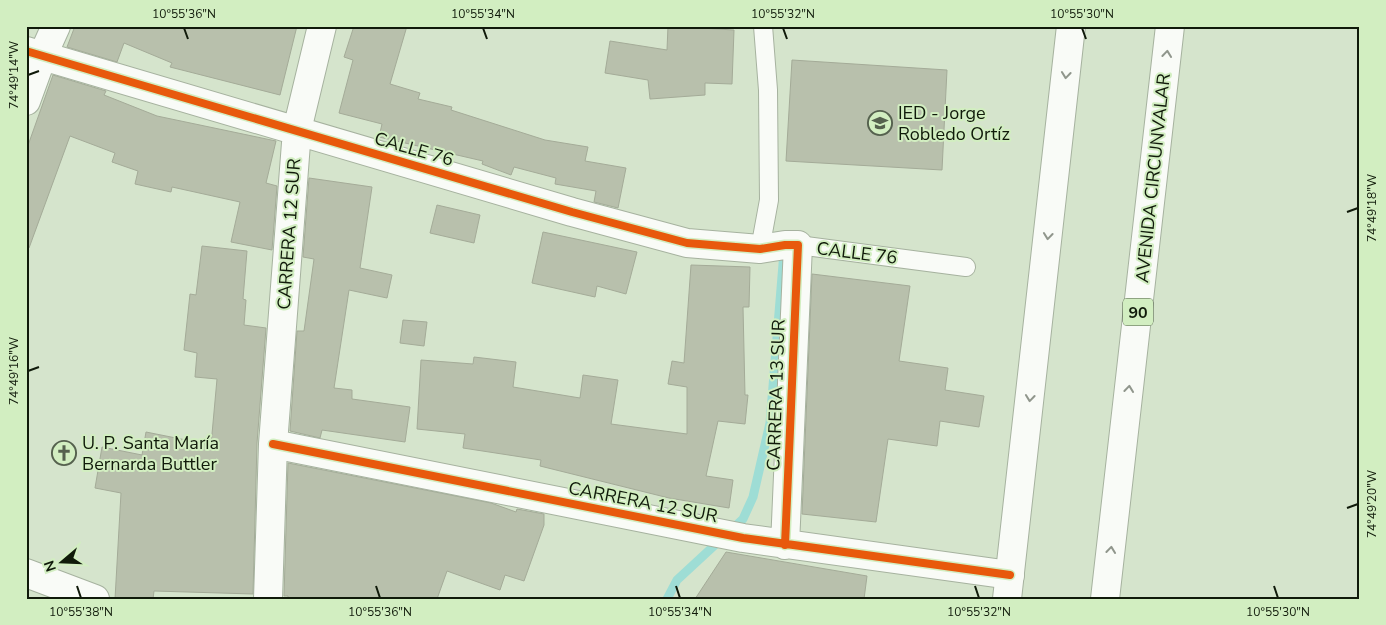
<svg xmlns="http://www.w3.org/2000/svg" width="1386" height="625" font-family="'Nunito Sans',sans-serif">
	<style>
		.lines { fill: none; stroke-linecap: round; stroke-linejoin: round }
		.stream { stroke: #9eddd5; stroke-width: 9 }
		.building { fill: #b8c0ac; stroke: #a4ab98 }
		.service-casing { stroke: #a6b29f; stroke-width: 20 }
		.minor-casing { stroke: #a6b29f; stroke-width: 30 }
		.trunk-casing { stroke: #a6b29f; stroke-width: 30 }
		.service { stroke: #f9fbf7; stroke-width: 18 }
		.minor { stroke: #f9fbf7; stroke-width: 28 }
		.trunk { stroke: #f9fbf7; stroke-width: 28 }
		.cycleway-casing { stroke: #d2eec1; stroke-width: 11 }
		.cycleway { stroke: #e8590c; stroke-width: 8 }
		.oneway { stroke: #90968c }
		.ticks { fill: none; stroke: #101a0a; stroke-width: 2 }
		.labels { text-anchor: middle; stroke-width: 4; stroke-linejoin: round; paint-order: stroke }
		.shield { fill: #d2eec1; stroke: #4a5a41; stroke-width: 1 }
		.shield-label { font-size: 16px; font-weight: bold; fill: #101a0a }
		.poi-label { font-size: 18px; fill: #101a0a; stroke: #d2eec1; text-anchor: start }
		.street-label { font-size: 18px; fill: #101a0a; stroke: #d2eec1 }
		.neatline { fill: none; stroke: #101a0a; stroke-width: 2 }
		.ticks-label { font-size: 12px; text-anchor: middle; fill: #101a0a }
	</style>
	<rect width="100%" height="100%" fill="#d5e4cc"/>
	<g class="lines">
		<path class="stream" d="M 667,599 L 677,580 L 743,519 L 753,497 L 770,423 L 784,252"/>
	</g>
	<path class="building" d="M 75,26 L 297,26 L 280,95 L 170,67 L 172,63 L 124,43 L 117,62 L 67,47 Z
		M 354,26 L 407,26 L 390,84 L 420,93 L 418,99 L 452,107 L 451,110 L 545,140 L 588,147 L 585,161 L 626,168 L 618,208 L 594,202 L 596,191 L 555,184 L 556,178 L 514,167 L 511,175 L 482,164 L 483,161 L 379,137 L 382,124 L 339,113 L 353,60 L 344,57 Z
		M 668,26 L 734,30 L 732,84 L 705,83 L 705,95 L 650,99 L 648,80 L 605,73 L 610,41 L 667,50 Z
		M 792,60 L 947,70 L 942,170 L 786,161 Z
		M 53,75 L 106,91 L 104,95 L 157,116 L 276,141 L 266,183 L 277,186 L 272,250 L 231,242 L 240,202 L 172,187 L 171,192 L 135,184 L 138,171 L 112,162 L 115,153 L 70,136 L 29,248 L 26,247 L 26,151 Z
		M 309,178 L 372,187 L 360,268 L 392,275 L 387,298 L 349,290 L 334,388 L 352,390 L 352,399 L 410,407 L 405,442 L 322,430 L 320,438 L 290,431 L 297,331 L 304,331 L 314,259 L 303,257 Z
		M 437,205 L 480,215 L 474,243 L 430,233 Z
		M 543,232 L 637,252 L 626,294 L 597,286 L 595,297 L 532,283 Z
		M 202,246 L 247,251 L 243,299 L 246,300 L 244,325 L 266,328 L 257,443 L 253,594 L 154,591 L 153,599 L 115,599 L 121,493 L 95,488 L 102,447 L 142,455 L 146,432 L 211,445 L 217,379 L 195,377 L 197,353 L 184,350 L 190,294 L 196,295 Z
		M 691,265 L 750,267 L 749,307 L 743,307 L 745,395 L 748,395 L 745,424 L 718,421 L 706,476 L 733,480 L 729,508 L 669,498 L 540,466 L 541,460 L 463,448 L 465,434 L 417,429 L 421,360 L 473,364 L 474,357 L 516,362 L 513,387 L 580,398 L 583,375 L 618,380 L 611,424 L 687,434 L 687,387 L 668,384 L 672,361 L 684,363 Z
		M 812,274 L 910,286 L 899,361 L 948,368 L 945,390 L 984,396 L 979,427 L 940,421 L 937,446 L 888,439 L 876,522 L 802,514 Z
		M 403,320 L 427,322 L 424,346 L 400,343 Z
		M 288,463 L 491,503 L 516,512 L 517,509 L 544,514 L 544,525 L 524,581 L 505,575 L 500,590 L 447,571 L 437,599 L 288,599 L 288,596 L 284,596 Z
		M 726,552 L 867,576 L 864,599 L 695,599 Z"/>
	<g class="lines">
		<defs>
			<path id="service" d="M 798,245 L 966,267
				M 760,249 L 769,200 L 768,90 L 763,26"/>
			<path id="minor" d="M 26,51 L 572,212 L 687,243 L 760,249 L 785,245 L 798,245 L 785,545
				M 26,101 L 42,57 L 56,26
				M 273,444 L 743,538 L 1010,575
				M 26,573 L 95,599
				M 268,599 L 273,444 L 297,130 L 322,26"/>
			<path id="trunk" d="M 1007,599 L 1071,26
				M 1105,599 L 1170,26"/>
		</defs>
		<use href="#service" class="service-casing"/>
		<use href="#minor" class="minor-casing"/>
		<use href="#trunk" class="trunk-casing"/>
		<use href="#service" class="service"/>
		<use href="#minor" class="minor"/>
		<use href="#trunk" class="trunk"/>
		<defs>
			<path id="cycleway" d="M 26,51 L 572,212 L 687,243 L 760,249 L 785,245 L 798,245 L 785,545
				M 273,444 L 743,538 L 1010,575"/>
		</defs>
		<use href="#cycleway" class="cycleway-casing"/>
		<use href="#cycleway" class="cycleway"/>
	</g>
	<defs><path id="oneway-chevron" d="M-2-3.5L2.5 0L-2 3.5" fill="none" stroke-width="1.6" stroke-linecap="round" stroke-linejoin="round" transform="scale(1.25)"/></defs>
	<g class="oneway">
		<use href="#oneway-chevron" transform="translate(1167 54) rotate(-84)"/>
		<use href="#oneway-chevron" transform="translate(1066 75) rotate(96)"/>
		<use href="#oneway-chevron" transform="translate(1048 236) rotate(96)"/>
		<use href="#oneway-chevron" transform="translate(1129 389) rotate(-84)"/>
		<use href="#oneway-chevron" transform="translate(1030 398) rotate(96)"/>
		<use href="#oneway-chevron" transform="translate(1111 550) rotate(-84)"/>
	</g>
	<path class="ticks" d="M 184,28 L 188,39M 483,28 L 487,39M 783,28 L 787,39M 1082,28 L 1086,39M 28,75 L 39,71M 1347,212 L 1358,208M 28,371 L 39,367M 1347,508 L 1358,504M 77,586 L 81,598M 376,586 L 380,598M 676,586 L 680,598M 975,586 L 979,598M 1274,586 L 1278,598"/>
	<defs>
		<symbol id="school-ring" viewBox="-11 -11 22 22"><circle r="9.5" fill="#d2eec1" stroke="#55614e" stroke-width="1.5"/><path d="M0-5L7-2L0 1L-7-2ZM-4 1L0 2.5L4 1V4Q0 6-4 4Z" fill="#55614e"/></symbol>
		<symbol id="church-ring" viewBox="-11 -11 22 22"><circle r="9.5" fill="#d2eec1" stroke="#55614e" stroke-width="1.5"/><path d="M-1.2-6h2.4v3.5h3.3v2.4h-3.3V6h-2.4V-.1h-3.3v-2.4h3.3Z" fill="#55614e"/></symbol>
	</defs>
	<g fill-rule="evenodd">
		<use href="#school-ring" x="866" y="109" width="28" height="28"/>
		<use href="#church-ring" x="50" y="439" width="28" height="28"/>
	</g>
	<g class="labels">
		<rect class="shield" x="1123" y="298.5" width="30" height="27" rx="4"/>
		<g class="shield-label">
			<text x="1138" y="318">90</text>
		</g>
		<g class="poi-label">
			<text x="898" y="119">IED - Jorge<tspan x="898" dy="21">Robledo Ortíz</tspan></text>
			<text x="82" y="449">U. P. Santa María<tspan x="82" dy="21">Bernarda Buttler</tspan></text>
		</g>
		<g class="street-label">
			<text transform="translate(414 149) rotate(16)" y="6">CALLE 76</text>
			<text transform="translate(1153 178) rotate(-84)" y="6">AVENIDA CIRCUNVALAR</text>
			<text transform="translate(289 234) rotate(-86)" y="6">CARRERA 12 SUR</text>
			<text transform="translate(857 253) rotate(7)" y="6">CALLE 76</text>
			<text transform="translate(776 395) rotate(-88)" y="6">CARRERA 13 SUR</text>
			<text transform="translate(643 502) rotate(11)" y="6">CARRERA 12 SUR</text>
		</g>
	</g>
	<rect width="1386" height="625" fill="none" stroke="#d2eec1" stroke-width="55"/>
	<g transform="translate(62 562) rotate(251)" stroke="#d2eec1" stroke-width="4" paint-order="stroke">
	<path d="M0-4L9 19L0 12L-9 19Z" fill="#101a0a"/>
	<text y="-8" font-size="14" font-weight="bold" text-anchor="middle" fill="#101a0a">N</text>
	</g>
	<rect x="28" y="28" width="1330" height="570" class="neatline"/>
	<g class="ticks-label">
		<text x="184" y="18">10°55'36"N</text>
		<text x="483" y="18">10°55'34"N</text>
		<text x="783" y="18">10°55'32"N</text>
		<text x="1082" y="18">10°55'30"N</text>
		<text transform="translate(14 75) rotate(-90)" y="4">74°49'14"W</text>
		<text transform="translate(1372 208) rotate(-90)" y="4">74°49'18"W</text>
		<text transform="translate(14 371) rotate(-90)" y="4">74°49'16"W</text>
		<text transform="translate(1372 504) rotate(-90)" y="4">74°49'20"W</text>
		<text x="81" y="616">10°55'38"N</text>
		<text x="380" y="616">10°55'36"N</text>
		<text x="680" y="616">10°55'34"N</text>
		<text x="979" y="616">10°55'32"N</text>
		<text x="1278" y="616">10°55'30"N</text>
	</g>
</svg>
